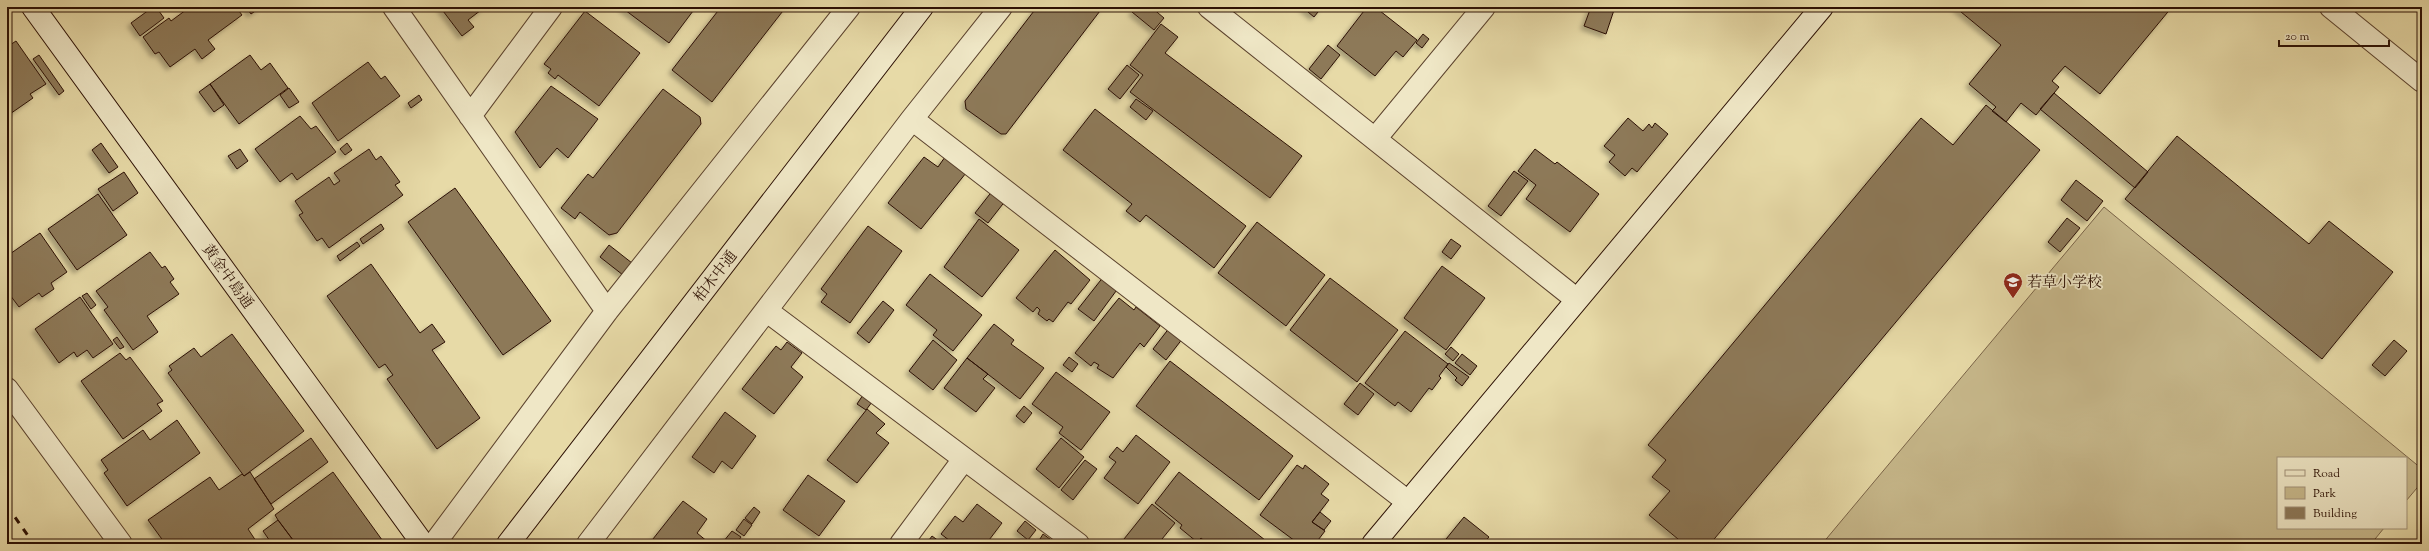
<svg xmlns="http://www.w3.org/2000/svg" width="2429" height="551" font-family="'Sorts Mill Goudy','Noto Serif JP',serif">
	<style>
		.green { fill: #c7b88b; stroke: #7a6448 }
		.building { fill: #8d7959; stroke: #2c1004; filter: url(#shadow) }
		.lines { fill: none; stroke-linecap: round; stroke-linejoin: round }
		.street-casing { stroke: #5b422d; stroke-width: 24 }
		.secondary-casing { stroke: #2c1004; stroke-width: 24 }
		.street { stroke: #efe7c6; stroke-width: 22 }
		.secondary { stroke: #efe7c6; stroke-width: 22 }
		.rail { stroke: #2c1004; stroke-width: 3; stroke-dasharray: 7 7; stroke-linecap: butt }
		.labels { text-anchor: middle; stroke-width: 3.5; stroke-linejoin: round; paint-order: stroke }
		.street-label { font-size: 15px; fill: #2c1004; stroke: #efe7c6 }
		.poi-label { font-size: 15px; fill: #2c1004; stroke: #efe7c6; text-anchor: start }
	</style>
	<defs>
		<filter id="shadow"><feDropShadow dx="-3.5" dy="3.5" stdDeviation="2" flood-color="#0004"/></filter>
	</defs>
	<rect width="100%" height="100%" fill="#e7daa7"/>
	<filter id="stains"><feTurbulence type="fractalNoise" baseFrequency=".005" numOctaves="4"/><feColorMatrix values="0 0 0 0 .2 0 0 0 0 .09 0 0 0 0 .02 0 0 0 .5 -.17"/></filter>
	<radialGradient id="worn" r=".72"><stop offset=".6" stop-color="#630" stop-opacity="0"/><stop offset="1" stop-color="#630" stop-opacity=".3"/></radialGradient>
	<path class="green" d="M 2104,207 L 2422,469 L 2422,482 L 2406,501 L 2406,458 L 2278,458 L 2278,528 L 2384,528 L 2371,544 L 1822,544 Z"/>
	<path class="building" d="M 153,7 L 156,7 L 164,18 L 140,36 L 131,23 Z
		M 190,7 L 236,7 L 242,15 L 208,40 L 215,49 L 202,59 L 195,49 L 170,67 L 159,52 L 155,54 L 143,37 L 169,18 L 171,21 Z
		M 246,7 L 261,7 L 251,14 Z
		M 440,7 L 485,7 L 468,20 L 474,27 L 462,36 Z
		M 621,7 L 696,7 L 669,43 Z
		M 721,7 L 786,7 L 712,102 L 672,70 Z
		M 1037,7 L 1103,7 L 1006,134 L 1001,134 L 966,109 L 965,101 Z
		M 1136,7 L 1151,7 L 1164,18 L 1154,30 L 1132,12 Z
		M 1302,7 L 1322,7 L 1314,17 Z
		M 1367,7 L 1375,7 L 1417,40 L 1403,57 L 1396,51 L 1375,76 L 1337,46 Z
		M 1591,7 L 1615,7 L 1606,34 L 1584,26 Z
		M 1955,7 L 2172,7 L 2100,94 L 2065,66 L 2052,81 L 2059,87 L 2036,115 L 2021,103 L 2006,122 L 1992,111 L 1996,107 L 1969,84 L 2001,45 Z
		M 585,11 L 640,53 L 599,106 L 558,75 L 555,79 L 548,73 L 551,69 L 544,64 Z
		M 1161,24 L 1178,37 L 1165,53 L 1302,156 L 1270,198 L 1130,92 L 1143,75 L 1130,65 Z
		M 1423,34 L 1429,39 L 1422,48 L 1416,43 Z
		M 16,41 L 46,84 L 30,94 L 33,98 L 7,116 L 7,47 Z
		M 1328,45 L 1340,55 L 1321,79 L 1309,69 Z
		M 39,55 L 64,91 L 59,95 L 33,59 Z
		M 250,55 L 261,70 L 270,63 L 288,88 L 239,124 L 210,84 Z
		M 368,62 L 381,79 L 385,76 L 400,96 L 338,141 L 312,103 Z
		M 1127,65 L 1139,75 L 1120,99 L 1108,89 Z
		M 210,84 L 224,105 L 214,112 L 199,92 Z
		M 551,86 L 598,119 L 568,158 L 557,148 L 540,168 L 515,132 Z
		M 289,88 L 299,102 L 289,108 L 280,95 Z
		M 663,89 L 700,117 L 701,124 L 617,233 L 609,235 L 580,212 L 575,219 L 561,208 L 588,174 L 593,178 Z
		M 2054,93 L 2148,172 L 2135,188 L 2040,109 Z
		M 419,95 L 422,100 L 411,108 L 408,103 Z
		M 1136,99 L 1153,111 L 1146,120 L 1130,107 Z
		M 1986,105 L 2040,150 L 1710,544 L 1684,544 L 1649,515 L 1670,491 L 1652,477 L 1666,460 L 1648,445 L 1921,118 L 1953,145 Z
		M 1095,109 L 1246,226 L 1214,268 L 1146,215 L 1140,222 L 1126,211 L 1132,204 L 1063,150 Z
		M 300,116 L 311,129 L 316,126 L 336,152 L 297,180 L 292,173 L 280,182 L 255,149 Z
		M 1628,118 L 1643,131 L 1649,124 L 1652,128 L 1655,123 L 1668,134 L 1637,172 L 1632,168 L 1625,176 L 1609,162 L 1615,155 L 1604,146 Z
		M 2177,136 L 2309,244 L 2329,221 L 2393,272 L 2322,359 L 2125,199 Z
		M 101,143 L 118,167 L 109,173 L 92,150 Z
		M 347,143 L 352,150 L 345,155 L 340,149 Z
		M 240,149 L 248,161 L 237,169 L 228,156 Z
		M 369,149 L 376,160 L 381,156 L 400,182 L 395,185 L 403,195 L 329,248 L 322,238 L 317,241 L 299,215 L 303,213 L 295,201 L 329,177 L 334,185 L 340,181 L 334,173 Z
		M 1535,149 L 1555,164 L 1557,162 L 1599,194 L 1570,232 L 1526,199 L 1536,185 L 1518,171 Z
		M 924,157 L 938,167 L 945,157 L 966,173 L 921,229 L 888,203 Z
		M 1514,171 L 1528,181 L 1501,216 L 1488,206 Z
		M 124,172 L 138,193 L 113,211 L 98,189 Z
		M 2076,180 L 2103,201 L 2087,221 L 2061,200 Z
		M 455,188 L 551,321 L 503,355 L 408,222 Z
		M 993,190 L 1006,200 L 988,223 L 975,213 Z
		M 98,194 L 127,235 L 77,270 L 48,229 Z
		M 2067,218 L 2080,228 L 2060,252 L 2048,242 Z
		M 979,219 L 1019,250 L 982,297 L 944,267 Z
		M 1257,222 L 1325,275 L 1286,326 L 1218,273 Z
		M 381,224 L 384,229 L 363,244 L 360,239 Z
		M 868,226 L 902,251 L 850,323 L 821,302 L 827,294 L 821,289 Z
		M 40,233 L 67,272 L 51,283 L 54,289 L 42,297 L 39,293 L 19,307 L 7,291 L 7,256 Z
		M 1451,239 L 1461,246 L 1451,259 L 1442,252 Z
		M 357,242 L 360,246 L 340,261 L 337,256 Z
		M 609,245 L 632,263 L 623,275 L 600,257 Z
		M 1055,250 L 1090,280 L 1071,304 L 1068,302 L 1053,322 L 1049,319 L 1047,321 L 1038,314 L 1040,310 L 1037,307 L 1033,312 L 1016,298 Z
		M 150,252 L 162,268 L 165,266 L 174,279 L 170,282 L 179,294 L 147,316 L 158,332 L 133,350 L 104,310 L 108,307 L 96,291 Z
		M 371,264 L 420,333 L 432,324 L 445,342 L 432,350 L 480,418 L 437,449 L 387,379 L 393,375 L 385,364 L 379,368 L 327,296 Z
		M 1442,266 L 1485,298 L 1446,350 L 1404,318 Z
		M 930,274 L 982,315 L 953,351 L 933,335 L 937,330 L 906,305 Z
		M 1104,276 L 1119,287 L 1094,321 L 1078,309 Z
		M 1330,278 L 1398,330 L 1357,382 L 1290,330 Z
		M 87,293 L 96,305 L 91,309 L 82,296 Z
		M 80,297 L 113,344 L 93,358 L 87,350 L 77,357 L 74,352 L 59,363 L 35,329 Z
		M 1119,298 L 1134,310 L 1136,307 L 1160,326 L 1144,347 L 1140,343 L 1113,378 L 1097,368 L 1099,365 L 1094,362 L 1091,366 L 1075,353 Z
		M 883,301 L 894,310 L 869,343 L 857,333 Z
		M 994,324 L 1014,340 L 1011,344 L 1044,368 L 1020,399 L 967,358 Z
		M 1170,327 L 1183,338 L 1166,360 L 1153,349 Z
		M 1405,331 L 1448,364 L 1439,376 L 1441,378 L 1432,390 L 1429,388 L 1411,412 L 1398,402 L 1395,406 L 1365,383 Z
		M 232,334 L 304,431 L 244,476 L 168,373 L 172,370 L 169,366 L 194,348 L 201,357 Z
		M 117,337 L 124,347 L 120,349 L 113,340 Z
		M 933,340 L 957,360 L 933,390 L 909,371 Z
		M 2394,340 L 2407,351 L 2385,376 L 2372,365 Z
		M 787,342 L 802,353 L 791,367 L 803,377 L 774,414 L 742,389 L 776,346 L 781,350 Z
		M 1451,347 L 1459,354 L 1453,361 L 1445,354 Z
		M 120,353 L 126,360 L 130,357 L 163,401 L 157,404 L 162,411 L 123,439 L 81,381 Z
		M 1462,354 L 1477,366 L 1470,375 L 1455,363 Z
		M 1069,357 L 1078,364 L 1072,372 L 1063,365 Z
		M 967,358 L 988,374 L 983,379 L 995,388 L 976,412 L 944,388 Z
		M 1170,361 L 1293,456 L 1259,500 L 1136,406 Z
		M 1449,363 L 1469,377 L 1462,386 L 1455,380 L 1457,378 L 1446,367 Z
		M 1056,372 L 1110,412 L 1081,450 L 1059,433 L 1063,427 L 1032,404 Z
		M 1360,383 L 1374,394 L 1358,415 L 1344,404 Z
		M 863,395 L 872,402 L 866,410 L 857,404 Z
		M 1024,406 L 1032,413 L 1024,423 L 1016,416 Z
		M 867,409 L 885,424 L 876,433 L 889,443 L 857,483 L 827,460 Z
		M 725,412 L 756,436 L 732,469 L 722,461 L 714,473 L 692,457 Z
		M 177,420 L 200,453 L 127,506 L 104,473 L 108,470 L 101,460 L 143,430 L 150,440 Z
		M 1136,435 L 1170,462 L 1138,504 L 1104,478 L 1116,462 L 1109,457 L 1117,447 L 1123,452 Z
		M 311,438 L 328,462 L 271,504 L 254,479 Z
		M 1061,438 L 1084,457 L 1059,488 L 1036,469 Z
		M 1085,460 L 1097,469 L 1073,500 L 1061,490 Z
		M 1297,465 L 1303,469 L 1305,465 L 1329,484 L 1321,494 L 1329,500 L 1312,522 L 1325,531 L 1315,544 L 1299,544 L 1260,515 Z
		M 250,472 L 274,509 L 248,529 L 258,544 L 162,544 L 164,542 L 148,520 L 210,477 L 219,490 L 242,474 L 244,476 Z
		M 333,472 L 385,544 L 296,544 L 278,520 L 275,515 Z
		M 1179,472 L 1270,544 L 1208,544 L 1201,538 L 1197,542 L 1180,528 L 1182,525 L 1155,503 Z
		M 808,475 L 845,501 L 819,536 L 783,510 Z
		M 683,501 L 707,519 L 697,533 L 708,542 L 706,544 L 649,544 Z
		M 977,504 L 1002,523 L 986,544 L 954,544 L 941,534 L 955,516 L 963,522 Z
		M 1152,504 L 1175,523 L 1158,544 L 1130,544 L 1124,539 Z
		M 754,507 L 760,512 L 752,524 L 745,518 Z
		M 1320,512 L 1331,521 L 1324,530 L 1312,522 Z
		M 1464,517 L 1489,537 L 1483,544 L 1442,544 Z
		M 744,519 L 752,525 L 744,536 L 736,530 Z
		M 278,520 L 296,544 L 272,544 L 263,531 Z
		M 1025,521 L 1036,530 L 1028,540 L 1017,531 Z
		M 732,531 L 741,537 L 736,544 L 726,544 L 723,542 Z
		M 1043,534 L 1054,542 L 1053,544 L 1037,544 Z
		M 932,536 L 943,544 L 926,544 Z"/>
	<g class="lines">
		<defs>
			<path id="street" d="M 394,7 L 607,311
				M 1209,7 L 1576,299
				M 2331,7 L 2422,81
				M 470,116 L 551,7
				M 912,119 L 1408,502
				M 1375,139 L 1484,7
				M 767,311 L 1078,544
				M 7,389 L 121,544
				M 434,544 L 607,311 L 849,7
				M 588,544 L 912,119 L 1001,7
				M 901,544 L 964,459"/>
			<path id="secondary" d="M 33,7 L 423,544
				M 508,544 L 922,7
				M 1373,544 L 1822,7"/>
		</defs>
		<use href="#street" class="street-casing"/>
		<use href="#secondary" class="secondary-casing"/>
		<use href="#street" class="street"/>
		<use href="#secondary" class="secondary"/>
		<path class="rail" d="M 7,506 L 34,544"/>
	</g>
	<defs>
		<symbol id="school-pin" viewBox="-11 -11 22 30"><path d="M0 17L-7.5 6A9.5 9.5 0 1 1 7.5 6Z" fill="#8f2418" stroke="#efe7c6"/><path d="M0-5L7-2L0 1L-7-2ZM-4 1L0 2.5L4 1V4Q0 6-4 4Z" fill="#fff"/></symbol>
	</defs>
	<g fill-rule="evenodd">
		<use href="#school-pin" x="2002" y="271" width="22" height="30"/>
	</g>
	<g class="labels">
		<g class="street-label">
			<text transform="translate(228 276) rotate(54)" y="5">黄金中島通</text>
			<text transform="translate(715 276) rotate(-52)" y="5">柏木中通</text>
		</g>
		<g class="poi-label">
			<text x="2027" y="287">若草小学校</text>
		</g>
	</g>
	<rect width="2429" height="551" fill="none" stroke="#e7daa7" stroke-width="24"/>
	<rect x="8" y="8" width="2413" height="535" fill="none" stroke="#2c1004" stroke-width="2"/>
	<rect x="12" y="12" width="2405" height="527" fill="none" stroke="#2c1004"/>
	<rect x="2277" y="457" width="130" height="72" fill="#efe7c6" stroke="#a19178"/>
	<rect x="2285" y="470" width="20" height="6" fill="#efe7c6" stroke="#a19178"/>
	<text x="2313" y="477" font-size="12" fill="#2c1004">Road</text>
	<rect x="2285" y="487" width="20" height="12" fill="#c7b88b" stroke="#a19178"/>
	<text x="2313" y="497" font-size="12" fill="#2c1004">Park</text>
	<rect x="2285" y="507" width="20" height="12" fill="#8d7959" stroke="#a19178"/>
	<text x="2313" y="517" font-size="12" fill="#2c1004">Building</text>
	<path d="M2279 40v6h110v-6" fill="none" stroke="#2c1004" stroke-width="2"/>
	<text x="2285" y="40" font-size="12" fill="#2c1004" stroke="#efe7c6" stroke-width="3" paint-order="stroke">20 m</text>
	<rect width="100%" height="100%" filter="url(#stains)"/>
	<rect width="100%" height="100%" fill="url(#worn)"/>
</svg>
